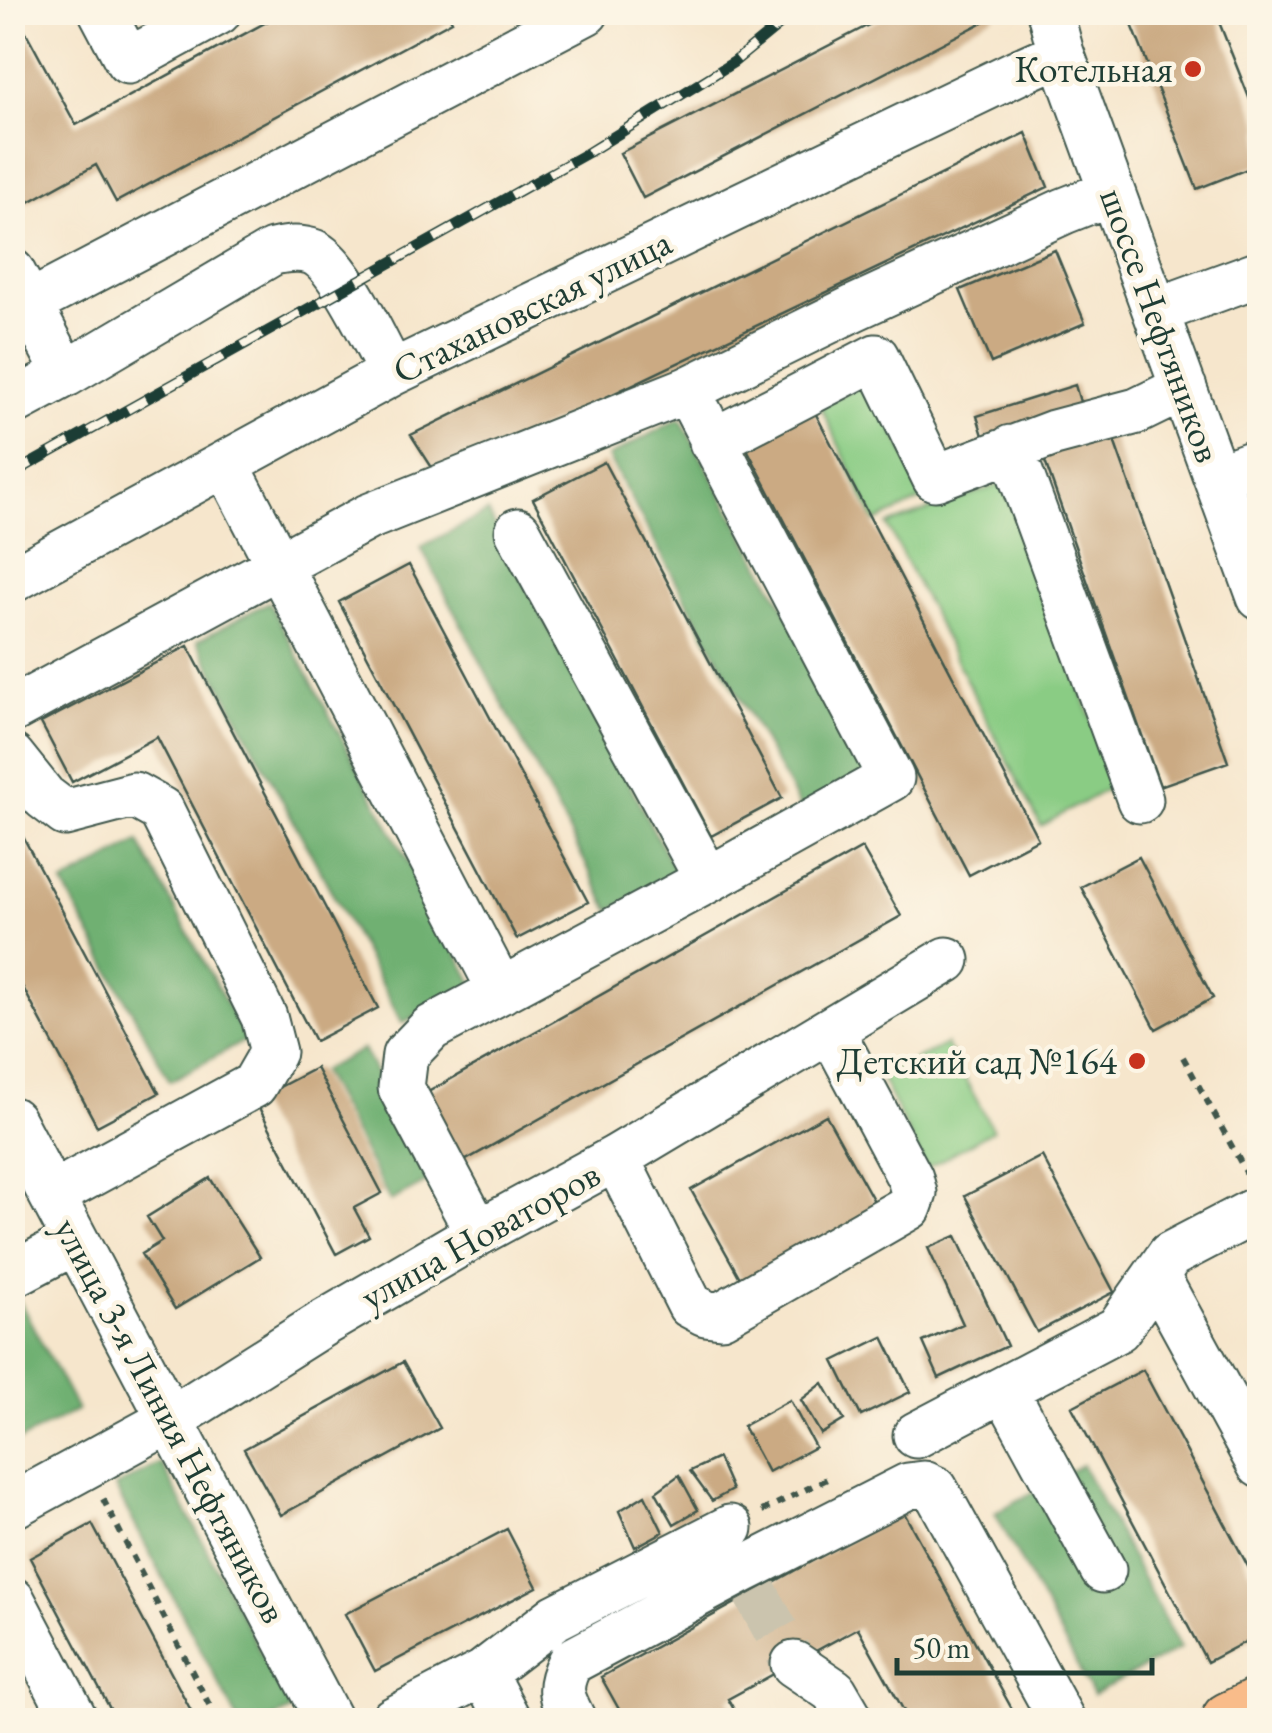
<svg xmlns="http://www.w3.org/2000/svg" width="1272" height="1733" font-family="'EB Garamond',serif">
	<style>
		.green { fill: #8acc84; stroke: #54845c; stroke-width: 2.5 }
		.forest { fill: #6fb072; stroke: #477653; stroke-width: 2.5 }
		.building { fill: #cbaa83 }
		.lines { fill: none; stroke-linecap: round; stroke-linejoin: round }
		.minor-tunnel { stroke: #cbc4ae; stroke-width: 45; stroke-dasharray: 45 22; stroke-linecap: butt }
		.minor-casing { stroke: #3f564b; stroke-width: 49 }
		.major-casing { stroke: #3f564b; stroke-width: 59 }
		.path { stroke: #3f564b; stroke-width: 6; stroke-dasharray: 8 8; stroke-linecap: butt }
		.minor { stroke: #fff; stroke-width: 45 }
		.major { stroke: #f9bc8a; stroke-width: 55 }
		.rail-casing { stroke: #1f3d34; stroke-width: 11 }
		.rail { stroke: #fcf5e5; stroke-width: 8; stroke-dasharray: 22; stroke-linecap: butt }
		.poi-dot { fill: #c8321e; stroke: #fcf5e5; stroke-width: 4 }
		.labels { text-anchor: middle; stroke-width: 9; stroke-linejoin: round; paint-order: stroke }
		.poi-label { font-size: 38px; fill: #1f3d34; stroke: #fcf5e5; text-anchor: end }
		.street-label { font-size: 38px; fill: #1f3d34; stroke: #fcf5e5 }
	</style>
	<rect width="100%" height="100%" fill="#fcf5e5"/>
	<filter id="ink" filterUnits="userSpaceOnUse"><feTurbulence type="fractalNoise" baseFrequency=".01" numOctaves="2"/><feDisplacementMap in="SourceGraphic" scale="20" xChannelSelector="R" yChannelSelector="G"/><feConvolveMatrix kernelMatrix="1 2 1 2 8 2 1 2 1" color-interpolation-filters="sRGB"/></filter>
	<filter id="wash" filterUnits="userSpaceOnUse"><feTurbulence type="fractalNoise" baseFrequency=".0048" numOctaves="4" result="noise"/><feDisplacementMap in="SourceGraphic" scale="40" xChannelSelector="R" yChannelSelector="G"/><feGaussianBlur stdDeviation="2.25" result="paint"/><feColorMatrix in="noise" values="0 0 0 0 0 0 0 0 0 0 0 0 0 0 0 0 0 1.4 0 .05"/><feComposite in="paint" operator="in"/></filter>
	<g filter="url(#wash)">
		<rect width="100%" height="100%" fill="#f6e6cc"/>
		<path class="green" d="M 870,381 L 926,498 L 875,522 L 820,405 Z
			M 1003,483 L 1116,784 L 1041,826 L 887,525 Z
			M 946,1044 L 993,1130 L 926,1169 L 881,1077 Z"/>
		<path class="forest" d="M 680,418 L 875,773 L 803,813 L 608,457 Z
			M 488,512 L 677,875 L 610,910 L 421,547 Z
			M 269,602 L 474,985 L 402,1023 L 197,641 Z
			M 139,842 L 246,1040 L 170,1081 L 63,884 Z
			M 363,1049 L 432,1179 L 390,1201 L 321,1071 Z
			M 12,1287 L 77,1410 L 13,1444 L 12,1444 Z
			M 161,1463 L 291,1710 L 270,1720 L 238,1720 L 115,1487 Z
			M 1082,1465 L 1180,1648 L 1093,1695 L 995,1513 Z"/>
		<g id="blocks">
			<path class="building" d="M 12,12 L 15,12 L 76,125 L 285,12 L 447,12 L 452,21 L 116,202 L 96,165 L 27,203 L 12,176 Z
				M 894,12 L 993,12 L 995,16 L 643,198 L 620,153 Z
				M 1127,12 L 1215,12 L 1260,125 L 1260,164 L 1197,189 Z
				M 1026,133 L 1048,187 L 438,477 L 411,435 Z
				M 1055,250 L 1085,323 L 991,363 L 960,290 Z
				M 1075,385 L 1083,412 L 985,442 L 977,416 Z
				M 811,405 L 1038,839 L 969,875 L 743,441 Z
				M 1111,432 L 1228,762 L 1160,786 L 1043,456 Z
				M 604,462 L 782,798 L 711,836 L 533,499 Z
				M 409,565 L 588,902 L 517,939 L 339,602 Z
				M 188,646 L 378,1008 L 315,1041 L 157,737 L 72,782 L 41,723 Z
				M 12,816 L 159,1093 L 97,1126 L 12,967 Z
				M 862,848 L 901,916 L 459,1164 L 421,1096 Z
				M 1139,857 L 1213,998 L 1156,1029 L 1081,887 Z
				M 316,1068 L 382,1193 L 354,1208 L 369,1236 L 336,1254 L 255,1100 Z
				M 826,1115 L 880,1212 L 745,1287 L 691,1190 Z
				M 1042,1156 L 1114,1292 L 1037,1332 L 965,1196 Z
				M 210,1178 L 260,1257 L 175,1309 L 141,1254 L 162,1241 L 147,1217 Z
				M 956,1236 L 1007,1346 L 939,1378 L 923,1342 L 963,1324 L 928,1248 Z
				M 883,1337 L 910,1392 L 861,1416 L 834,1361 Z
				M 403,1362 L 440,1428 L 281,1515 L 244,1449 Z
				M 1143,1370 L 1260,1589 L 1260,1634 L 1207,1662 L 1072,1407 Z
				M 823,1383 L 844,1420 L 821,1434 L 801,1400 Z
				M 790,1400 L 815,1447 L 768,1472 L 743,1426 Z
				M 718,1458 L 732,1490 L 712,1501 L 690,1471 Z
				M 679,1475 L 698,1510 L 674,1524 L 656,1492 Z
				M 645,1495 L 663,1532 L 635,1547 L 619,1511 Z
				M 903,1511 L 1018,1720 L 909,1720 L 858,1628 L 728,1699 L 740,1720 L 625,1720 L 601,1677 Z
				M 92,1524 L 196,1720 L 116,1720 L 30,1558 Z
				M 507,1529 L 537,1587 L 375,1671 L 345,1614 Z"/>
		</g>
	</g>
	<g filter="url(#ink)">
		<use href="#blocks" fill-opacity="0" stroke="#3f564b" stroke-width="2.5"/>
		<g class="lines">
			<path class="minor-tunnel" d="M 755,1592 L 794,1664"/>
			<defs>
				<path id="minor" d="M 102,12 L 128,61 L 218,12
					M 1050,12 L 1061,53 L 1260,597
					M 12,272 L 66,374 L 12,403
					M 29,304 L 586,12
					M 1156,311 L 1260,273
					M 66,374 L 273,252 C 287,249 300,247 313,252 C 341,264 376,345 392,373
					M 712,442 L 876,357 L 935,478 L 1054,433 L 1137,411 L 1184,388
					M 1011,448 L 1140,800
					M 226,464 L 501,991
					M 1216,477 L 1260,461
					M 518,531 L 708,880
					M 12,580 L 392,373 L 1016,73 L 1061,53
					M 12,710 L 368,517 L 687,390 L 854,308 L 1064,211 L 1112,192
					M 12,757 L 44,797 L 65,813 L 134,795 L 161,810 L 264,1017 L 273,1052 L 254,1085 L 52,1195
					M 12,1120 L 329,1720
					M 616,1158 L 690,1305 L 705,1313 L 721,1315 L 909,1207 L 914,1193 L 910,1178 L 831,1030
					M 478,1233 L 401,1088 L 405,1055 L 431,1028 L 708,880 L 891,778 L 687,390
					M 12,1275 L 76,1241
					M 1156,1275 L 1260,1465
					M 1005,1390 L 1103,1570
					M 916,1435 L 1118,1329 L 1170,1255 L 1260,1208
					M 12,1506 L 170,1420 L 322,1324 L 478,1233 L 616,1158 L 947,960
					M 12,1600 L 75,1720
					M 794,1664 L 834,1691 L 851,1720
					M 483,1673 L 508,1720
					M 393,1720 L 483,1673 L 556,1617 L 730,1528
					M 573,1720 C 560,1695 557,1688 570,1662 L 743,1570 L 908,1486 L 924,1484 L 935,1489 L 1062,1720"/>
				<path id="major" d="M 1229,1720 L 1260,1705"/>
			</defs>
			<use href="#minor" class="minor-casing"/>
			<use href="#major" class="major-casing"/>
			<path class="path" d="M 1183,1057 L 1247,1174
				M 103,1499 L 217,1720
				M 762,1511 L 827,1479"/>
			<use href="#minor" class="minor"/>
			<use href="#major" class="major"/>
			<defs>
				<path id="rail" d="M 12,474 L 589,152 L 734,62 L 795,12"/>
			</defs>
			<use href="#rail" class="rail-casing"/>
			<use href="#rail" class="rail"/>
		</g>
	</g>
	<g class="poi-dot">
		<circle cx="1193" cy="69" r="10"/>
		<circle cx="1137" cy="1061" r="10"/>
	</g>
	<g class="labels">
		<g class="poi-label">
			<text x="1173" y="82">Котельная</text>
			<text x="1117" y="1074">Детский сад №164</text>
		</g>
		<g class="street-label">
			<text transform="translate(532 306) rotate(-26)" y="13">Стахановская улица</text>
			<text transform="translate(1161 325) rotate(70)" y="13">шоссе Нефтяников</text>
			<text transform="translate(480 1235) rotate(-29)" y="13">улица Новаторов</text>
			<text transform="translate(171 1420) rotate(62)" y="13">улица 3-я Линия Нефтяников</text>
		</g>
	</g>
	<rect width="1272" height="1733" fill="none" stroke="#fcf5e5" stroke-width="50"/>
	<path d="M897 1658v15h255v-15" fill="none" stroke="#1f3d34" stroke-width="5"/>
	<text x="912" y="1658" font-size="30" fill="#1f3d34" stroke="#fcf5e5" stroke-width="8" paint-order="stroke">50 m</text>
</svg>
